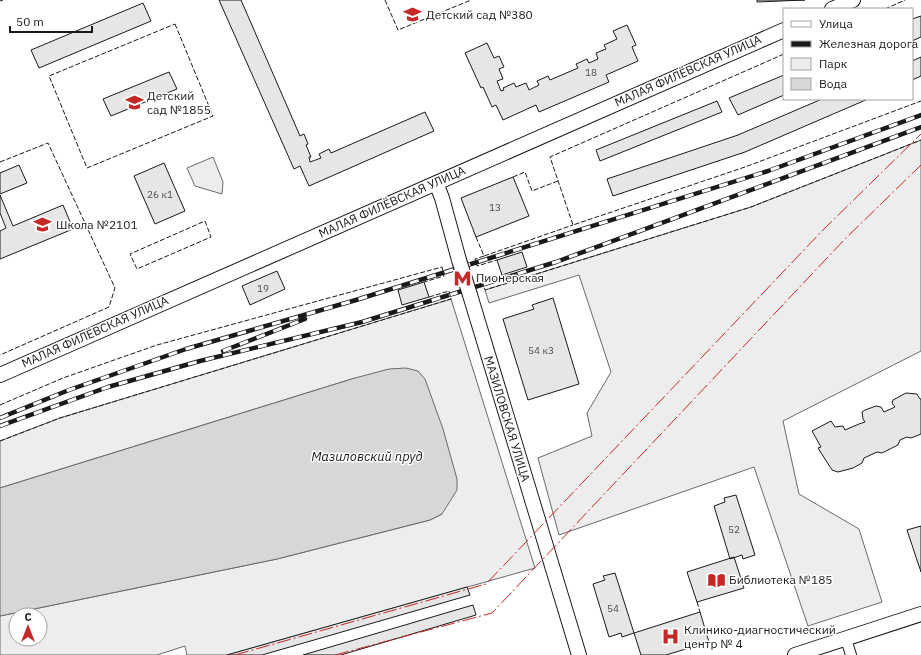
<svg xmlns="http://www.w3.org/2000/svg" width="921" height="655" font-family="'IBM Plex Sans',sans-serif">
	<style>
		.green { fill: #ededed; stroke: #6a6a6a; fill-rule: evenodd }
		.water { fill: #d7d7d7; stroke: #6a6a6a }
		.building { fill: #e6e6e6; stroke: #1a1a1a }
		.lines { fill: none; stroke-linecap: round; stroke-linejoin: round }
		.street-casing { stroke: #1a1a1a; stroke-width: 12 }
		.secondary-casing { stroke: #1a1a1a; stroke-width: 16 }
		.street { stroke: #fff; stroke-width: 10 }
		.secondary { stroke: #fff; stroke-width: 14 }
		.rail-casing { stroke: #1a1a1a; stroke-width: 4.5 }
		.rail { stroke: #fff; stroke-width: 3; stroke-dasharray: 9; stroke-linecap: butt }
		.secondary-bridge-casing { stroke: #1a1a1a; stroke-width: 16; stroke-linecap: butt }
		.secondary-bridge { stroke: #fff; stroke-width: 14 }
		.fence { stroke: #1a1a1a; stroke-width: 1; stroke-dasharray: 5 2; stroke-linecap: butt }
		.power { stroke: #c62828; stroke-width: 1; stroke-dasharray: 14 3 2 3; stroke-linecap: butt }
		.labels { text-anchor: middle; stroke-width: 3; stroke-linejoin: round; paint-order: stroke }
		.number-label { font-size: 10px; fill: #4d4d4d }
		.poi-label { font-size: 12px; fill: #1a1a1a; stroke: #fff; text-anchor: start }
		.street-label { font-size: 12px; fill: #1a1a1a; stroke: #fff }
		.water-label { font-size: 13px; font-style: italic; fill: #1a1a1a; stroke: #fff }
	</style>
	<rect width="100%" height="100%" fill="#fff"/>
	<path class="green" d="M 921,140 L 921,351 L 783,421 L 799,494 L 859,529 L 882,602 L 808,626 L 754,467 L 559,535 L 538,458 L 592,436 L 587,413 L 611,372 L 579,275 L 489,303 L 485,290 L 751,207 Z
		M 213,157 L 223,182 L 222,194 L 195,186 L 187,168 Z
		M 451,299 L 535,568 L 227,655 L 187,655 L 185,646 L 157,655 L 0,655 L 0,616 L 277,559 L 430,520 L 442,514 L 355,378 L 0,488 L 0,441 L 60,418 ZM 16,615 L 40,615 L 40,639 L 16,639 Z"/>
	<path class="water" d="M 406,368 L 418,371 L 425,379 L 443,429 L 457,479 L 457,490 L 442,514 L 430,520 L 277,559 L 0,616 L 0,488 L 355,378 L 389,369 Z"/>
	<path class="building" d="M 219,0 L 241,0 L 300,136 L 304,134 L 308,144 L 306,145 L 311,157 L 309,157 L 310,162 L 321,158 L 319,154 L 329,149 L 331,153 L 425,112 L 434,131 L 309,186 L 300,166 L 294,169 Z
		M 757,0 L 805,0 L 757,2 Z
		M 143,3 L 151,21 L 39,68 L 31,50 Z
		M 921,16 L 921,37 L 912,41 L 912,19 Z
		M 627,25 L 636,45 L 632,47 L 638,61 L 606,75 L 609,82 L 539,112 L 536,105 L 503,120 L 496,105 L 492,107 L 483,87 L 481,88 L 465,53 L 487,43 L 494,58 L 499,56 L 504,67 L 499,69 L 503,79 L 497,81 L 501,91 L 504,90 L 503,88 L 514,83 L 516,87 L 526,83 L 529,90 L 539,85 L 537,81 L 548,76 L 550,80 L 578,68 L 576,64 L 587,59 L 589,63 L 598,59 L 596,53 L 606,49 L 604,45 L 617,39 L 613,31 Z
		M 921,57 L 921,76 L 912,80 L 912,61 Z
		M 169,72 L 177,89 L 111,116 L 103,99 Z
		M 784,75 L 784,95 L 738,115 L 729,98 Z
		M 822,99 L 868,99 L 745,152 L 613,196 L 607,179 L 738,135 Z
		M 717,101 L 722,112 L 600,161 L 596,150 Z
		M 164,163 L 185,211 L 155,224 L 134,176 Z
		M 19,165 L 27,183 L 0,194 L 0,173 Z
		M 513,177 L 529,216 L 476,237 L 461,198 Z
		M 0,195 L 13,226 L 63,205 L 73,229 L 0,259 L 0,231 L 6,228 L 0,213 Z
		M 522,252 L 527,267 L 502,275 L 497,260 Z
		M 277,271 L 285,289 L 250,305 L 242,286 Z
		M 424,282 L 429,297 L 402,305 L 398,290 Z
		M 553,298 L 579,384 L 528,400 L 503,319 L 534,309 L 532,305 Z
		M 906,393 L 917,394 L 920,399 L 921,399 L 921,434 L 911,438 L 907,437 L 900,440 L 898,445 L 882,453 L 877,452 L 864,458 L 862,463 L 853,468 L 838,472 L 832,470 L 818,448 L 821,447 L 812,431 L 831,421 L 835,427 L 843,426 L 845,430 L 859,424 L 865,422 L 863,419 L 862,412 L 865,410 L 876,406 L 881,407 L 884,412 L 895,407 L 892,403 L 893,400 Z
		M 736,495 L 755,555 L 743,559 L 742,555 L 730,559 L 714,506 L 725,502 L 724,498 Z
		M 921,526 L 921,572 L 907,530 Z
		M 734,557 L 744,588 L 697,602 L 687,572 Z
		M 615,573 L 634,633 L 622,637 L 621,633 L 609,637 L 593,584 L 605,580 L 603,576 Z
		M 467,587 L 470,595 L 262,655 L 227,655 Z
		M 473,605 L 476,615 L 341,655 L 303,655 Z
		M 700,612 L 709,642 L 666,655 L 641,655 L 634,633 Z"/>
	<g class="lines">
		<defs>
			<path id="street" d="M 846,639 L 851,655"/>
			<path id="secondary" d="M 832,9 L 853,0
				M 436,183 L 442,198 L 459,260
				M 470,295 L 579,655
				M 0,375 L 784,30
				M 795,655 L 921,614"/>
		</defs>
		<use href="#street" class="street-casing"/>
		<use href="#secondary" class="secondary-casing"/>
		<use href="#street" class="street"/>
		<use href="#secondary" class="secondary"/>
		<defs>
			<path id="rail" d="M 223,351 L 305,319
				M 0,418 L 69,390 L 186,349 L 356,300 L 768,171 L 921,115
				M 0,426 L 108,387 L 200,361 L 362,322 L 556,262 L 921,127"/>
		</defs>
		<use href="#rail" class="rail-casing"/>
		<use href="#rail" class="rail"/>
		<defs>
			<path id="secondary-bridge" d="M 459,260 L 470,295"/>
		</defs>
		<use href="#secondary-bridge" class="secondary-bridge-casing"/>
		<use href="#secondary-bridge" class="secondary-bridge"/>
		<path class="fence" d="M 385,0 L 398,30 L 471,0
			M 0,1 L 3,0
			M 885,9 L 905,0
			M 175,24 L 213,116 L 87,168 L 49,76 Z
			M 784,54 L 550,157 L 573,225 L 745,167 L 921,101
			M 0,162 L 48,143 L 115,288 L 109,307 L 0,355
			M 513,177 L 525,172 L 532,191 L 558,181
			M 205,221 L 211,237 L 137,269 L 130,254 Z
			M 476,237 L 484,256 L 573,225
			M 484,256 L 475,259 L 477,266 L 497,260
			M 502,275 L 482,281 L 485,290 L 751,207 L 921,140
			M 0,405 L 63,378 L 157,345 L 442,267 L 444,276 L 424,282
			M 0,441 L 60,418 L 451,299 L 449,291 L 429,297
			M 697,602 L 700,612"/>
		<path class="power" d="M 235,655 L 486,584 L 822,231 L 921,134
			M 335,655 L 492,613 L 845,239 L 921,165"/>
	</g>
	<defs>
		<symbol id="school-bare" viewBox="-9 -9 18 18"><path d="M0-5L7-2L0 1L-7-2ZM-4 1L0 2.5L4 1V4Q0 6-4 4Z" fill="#c62828" stroke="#fff" stroke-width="2.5" paint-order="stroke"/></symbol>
		<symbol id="metro-bare" viewBox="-9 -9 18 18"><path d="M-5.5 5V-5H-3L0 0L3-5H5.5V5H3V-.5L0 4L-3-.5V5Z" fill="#c62828" stroke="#fff" stroke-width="2.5" paint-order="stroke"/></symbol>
		<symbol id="library-bare" viewBox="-9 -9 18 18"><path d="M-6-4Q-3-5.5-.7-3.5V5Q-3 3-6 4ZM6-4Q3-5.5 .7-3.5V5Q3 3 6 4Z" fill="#c62828" stroke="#fff" stroke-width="2.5" paint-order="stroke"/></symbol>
		<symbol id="hospital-bare" viewBox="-9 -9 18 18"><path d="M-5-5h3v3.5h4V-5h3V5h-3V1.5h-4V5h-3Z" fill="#c62828" stroke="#fff" stroke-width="2.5" paint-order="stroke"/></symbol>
	</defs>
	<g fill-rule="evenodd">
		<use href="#school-bare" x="400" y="2" width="25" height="25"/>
		<use href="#school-bare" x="122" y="90" width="25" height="25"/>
		<use href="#school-bare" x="30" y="212" width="25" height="25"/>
		<use href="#metro-bare" x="450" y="266" width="25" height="25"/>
		<use href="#library-bare" x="704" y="568" width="25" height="25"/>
		<use href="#hospital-bare" x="658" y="624" width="25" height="25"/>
	</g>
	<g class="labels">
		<g class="number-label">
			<text x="591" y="76">18</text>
			<text x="160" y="198">26 к1</text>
			<text x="495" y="211">13</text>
			<text x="263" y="292">19</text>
			<text x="541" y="354">54 к3</text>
			<text x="734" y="533">52</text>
			<text x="613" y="612">54</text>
		</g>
		<g class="poi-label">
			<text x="426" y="19">Детский сад №380</text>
			<text x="147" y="100">Детский<tspan x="147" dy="14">сад №1855</tspan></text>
			<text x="56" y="229">Школа №2101</text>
			<text x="476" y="282">Пионерская</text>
			<text x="729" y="584">Библиотека №185</text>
			<text x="684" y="634">Клинико-диагностический<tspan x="684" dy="14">центр № 4</tspan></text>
		</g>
		<g class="street-label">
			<text transform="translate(688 71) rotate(-24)" y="4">МАЛАЯ ФИЛЁВСКАЯ УЛИЦА</text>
			<text transform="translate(392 202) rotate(-24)" y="4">МАЛАЯ ФИЛЁВСКАЯ УЛИЦА</text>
			<text transform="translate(95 332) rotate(-24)" y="4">МАЛАЯ ФИЛЁВСКАЯ УЛИЦА</text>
			<text transform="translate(507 419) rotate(73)" y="4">МАЗИЛОВСКАЯ УЛИЦА</text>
		</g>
		<g class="water-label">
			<text x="367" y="461">Мазиловский пруд</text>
		</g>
	</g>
	<rect x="783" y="8" width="130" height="92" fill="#ffffff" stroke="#a3a3a3"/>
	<rect x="791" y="21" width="20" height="6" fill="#ffffff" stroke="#a3a3a3"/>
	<text x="819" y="28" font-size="12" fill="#1a1a1a">Улица</text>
	<rect x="791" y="41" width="20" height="6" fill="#1a1a1a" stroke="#a3a3a3"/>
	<text x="819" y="48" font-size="12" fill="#1a1a1a">Железная дорога</text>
	<rect x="791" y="58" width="20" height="12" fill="#ededed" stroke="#a3a3a3"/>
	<text x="819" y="68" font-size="12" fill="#1a1a1a">Парк</text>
	<rect x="791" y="78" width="20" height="12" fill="#d7d7d7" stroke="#a3a3a3"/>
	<text x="819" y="88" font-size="12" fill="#1a1a1a">Вода</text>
	<g transform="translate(28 627)"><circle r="19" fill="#ffffff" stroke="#a3a3a3"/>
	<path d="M0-3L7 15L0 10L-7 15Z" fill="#c62828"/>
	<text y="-6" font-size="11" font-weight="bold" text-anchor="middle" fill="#1a1a1a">С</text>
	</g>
	<path d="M10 26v6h82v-6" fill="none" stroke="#1a1a1a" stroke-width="2"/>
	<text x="16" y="26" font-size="12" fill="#1a1a1a" stroke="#ffffff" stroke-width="3" paint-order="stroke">50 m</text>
</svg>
